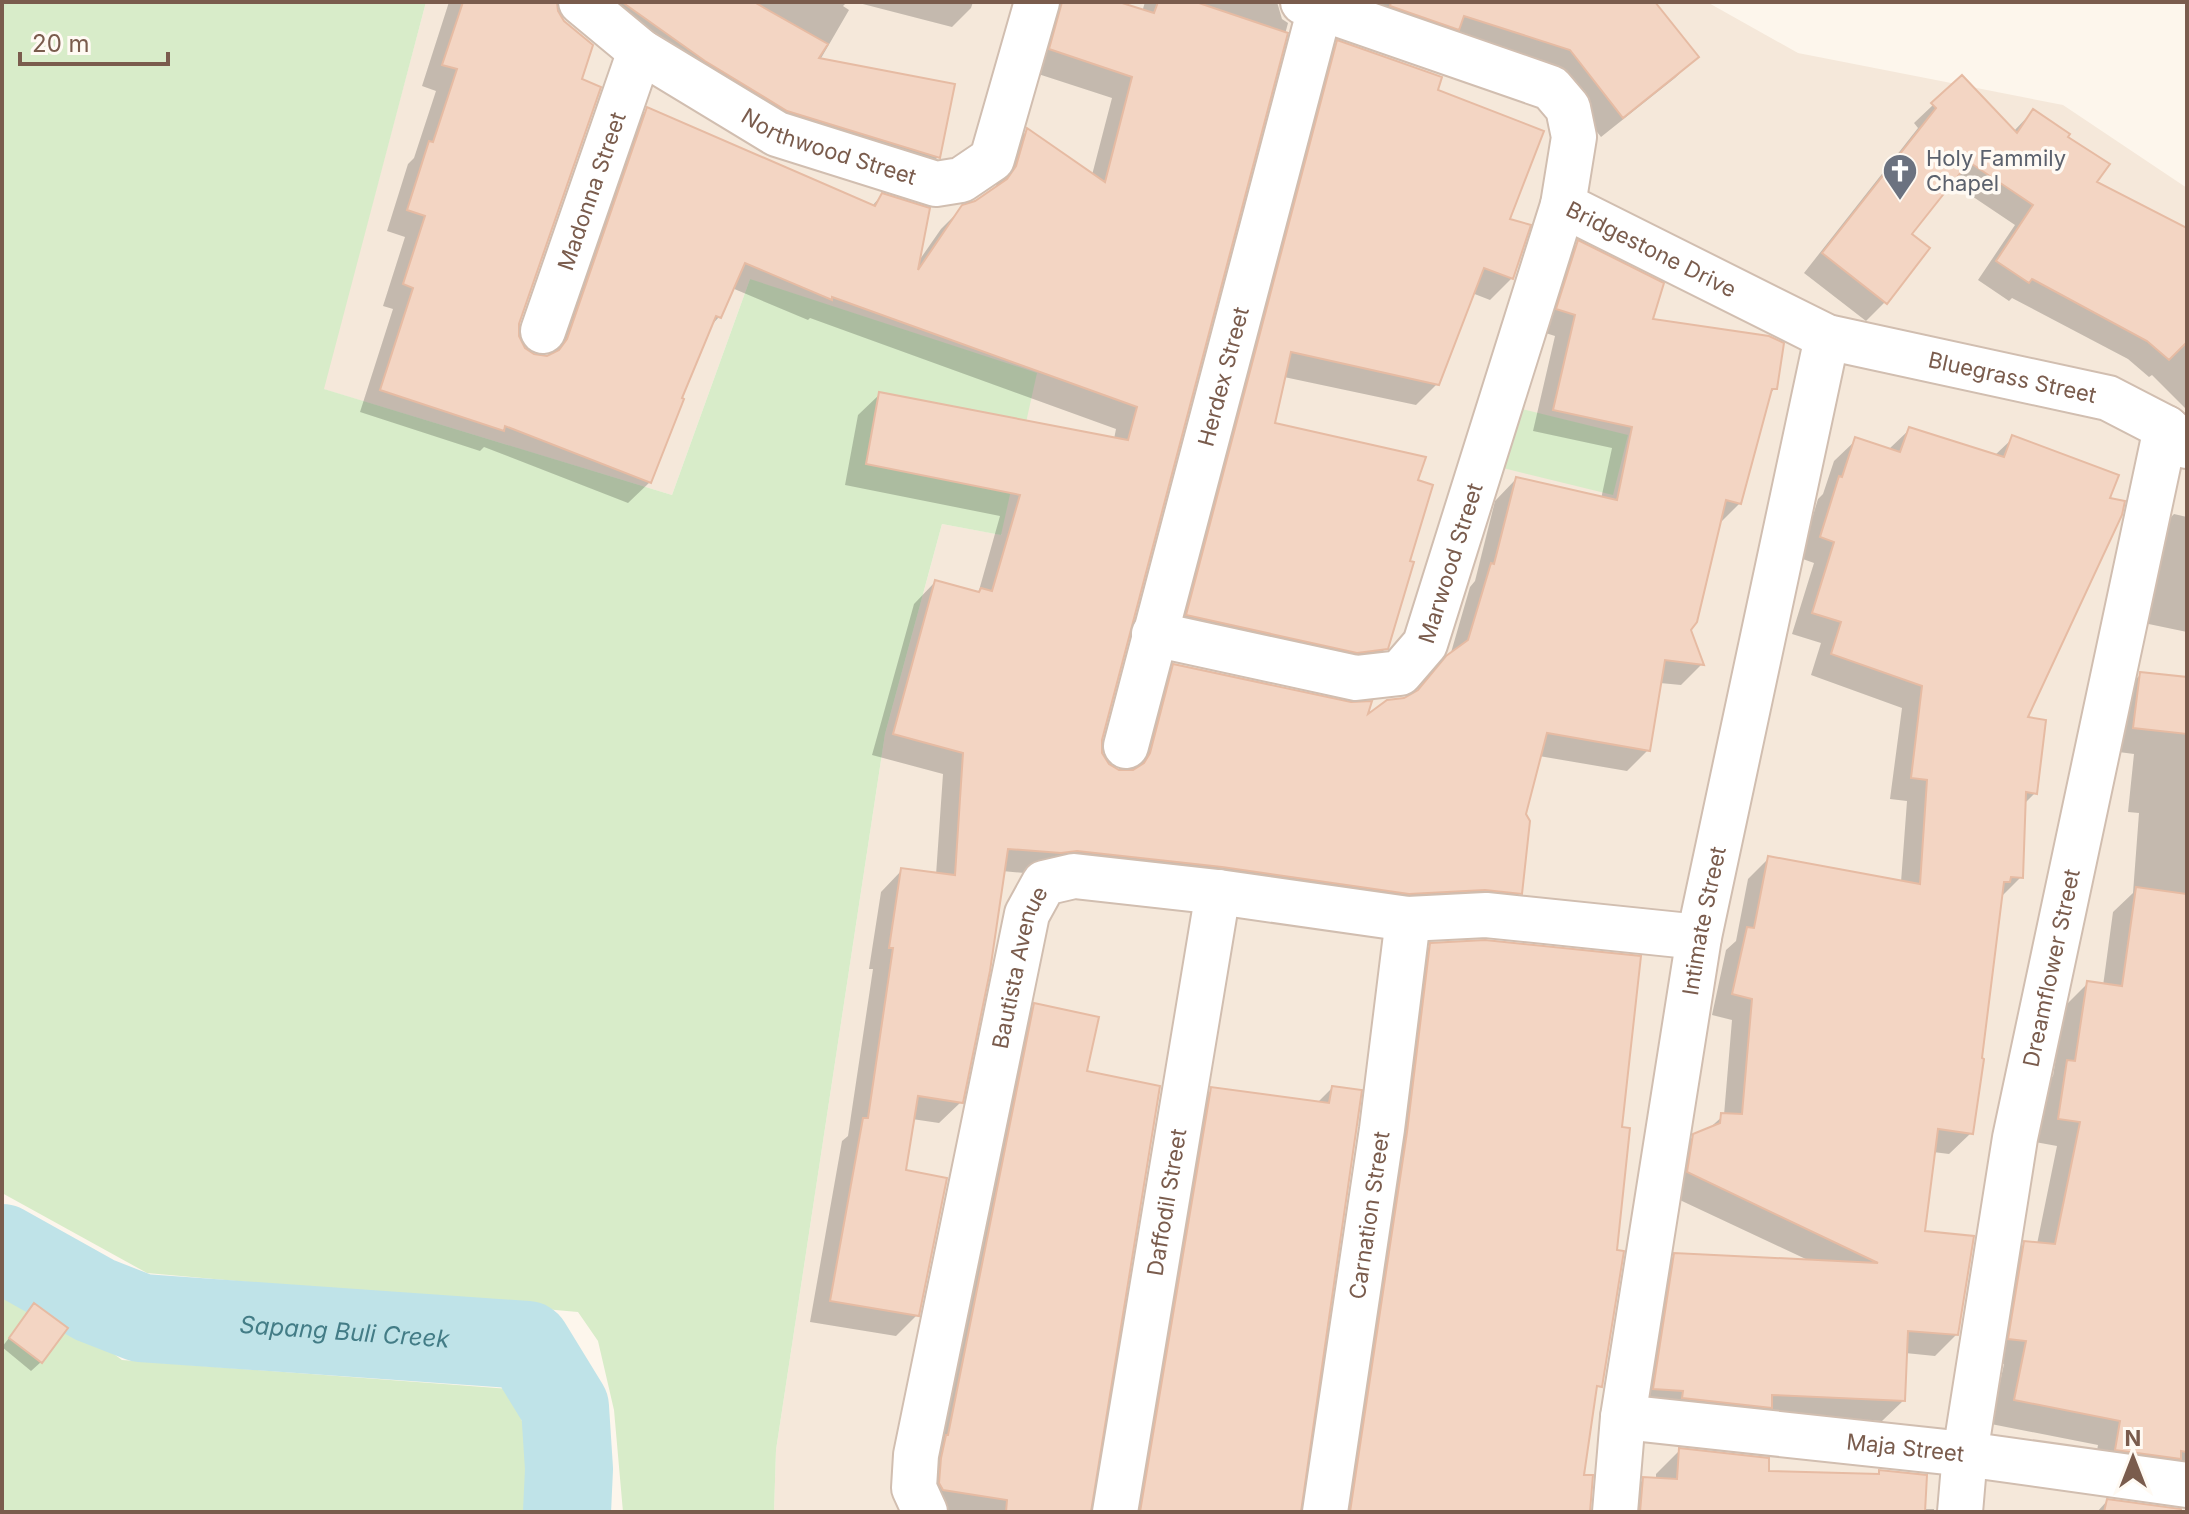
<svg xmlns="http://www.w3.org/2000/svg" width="2189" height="1514" font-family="Inter,sans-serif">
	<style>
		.residential { fill: #f5e8da }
		.green { fill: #d8ecc9 }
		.shadow { fill: #0003 }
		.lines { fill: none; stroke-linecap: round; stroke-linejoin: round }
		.river { stroke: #bfe3e8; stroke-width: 88 }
		.building { fill: #f3d5c3; stroke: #e6bba3; stroke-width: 2 }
		.minor-casing { stroke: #d1beb0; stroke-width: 48 }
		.minor { stroke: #fff; stroke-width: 44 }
		.labels { text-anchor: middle; stroke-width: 7; stroke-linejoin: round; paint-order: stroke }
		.street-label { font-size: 22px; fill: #7a5c4d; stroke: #fffaf3 }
		.worship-label { font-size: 22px; fill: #5b616d; stroke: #fffaf3; text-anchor: start }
		.water-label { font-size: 24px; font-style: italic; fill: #437c86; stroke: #fffaf3 }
	</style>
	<rect width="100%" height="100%" fill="#fdf6ec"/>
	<path class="residential" d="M 426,2 L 1707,2 L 1798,53 L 2063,105 L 2187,188 L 2187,1512 L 774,1512 L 776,1450 L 885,734 L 942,524 L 1002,535 L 750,279 L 672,495 L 323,389 Z"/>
	<path class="green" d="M 2,2 L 426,2 L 324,389 L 672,495 L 750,279 L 1037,373 L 1001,535 L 942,524 L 885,734 L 776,1450 L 774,1512 L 623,1512 L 614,1410 L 598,1341 L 578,1312 L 147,1273 L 2,1193 Z
		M 1514,407 L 1628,435 L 1613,495 L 1499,467 Z
		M 2,1272 L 122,1360 L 511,1389 L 536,1462 L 525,1512 L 2,1512 Z"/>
	<path class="shadow" d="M 449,2 L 549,2 L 517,337 L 523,349 L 533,356 L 548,357 L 626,131 L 647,110 L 871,207 L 882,195 L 916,265 L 941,229 L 963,207 L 976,202 L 995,189 L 1006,152 L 1027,131 L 1092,175 L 1112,98 L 1029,71 L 1054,2 L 1113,2 L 1142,12 L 1145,2 L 1277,2 L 1282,19 L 1288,23 L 1100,739 L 1100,754 L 1108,766 L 1120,772 L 1130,772 L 1153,687 L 1174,666 L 1364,719 L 1404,699 L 1413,695 L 1450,656 L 1470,587 L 1475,581 L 1495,501 L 1516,479 L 1601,499 L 1612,448 L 1533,431 L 1555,336 L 1536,330 L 1557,264 L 1578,243 L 1650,321 L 1775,388 L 1769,395 L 1740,503 L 1718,525 L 1689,630 L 1702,664 L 1681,685 L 1660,683 L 1648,750 L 1627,771 L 1539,756 L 1524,814 L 1520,893 L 1499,914 L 1002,871 L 961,1102 L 939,1123 L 912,1119 L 904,1171 L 917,1315 L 896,1336 L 810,1322 L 842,1141 L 848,1136 L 873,969 L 869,969 L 881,892 L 902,870 L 936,875 L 943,774 L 872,755 L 914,604 L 935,582 L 978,594 L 1000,516 L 845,485 L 858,415 L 880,394 L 1114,439 L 1116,429 L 810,318 L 808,320 L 732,288 L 719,317 L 710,327 L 679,399 L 650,482 L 628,503 L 484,447 L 480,451 L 360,412 L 393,309 L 383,306 L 405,237 L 387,231 L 408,164 L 414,158 L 436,91 L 422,86 Z
		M 578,2 L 847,2 L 843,6 L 849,10 L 820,60 L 938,157 L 919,176 L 768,130 Z
		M 855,2 L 973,2 L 971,8 L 952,27 Z
		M 1298,2 L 1652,2 L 1697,57 L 1675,78 L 1601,137 L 1549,71 Z
		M 1338,43 L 1435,91 L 1507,220 L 1512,278 L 1490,300 L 1472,293 L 1437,384 L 1416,405 L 1284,377 L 1273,425 L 1415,481 L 1407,562 L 1386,648 L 1364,670 L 1166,637 L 1316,64 Z
		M 1933,105 L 2013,132 L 2033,111 L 2066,137 L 2094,183 L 2187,231 L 2187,410 L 2152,375 L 2149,377 L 2128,359 L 2012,298 L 2009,301 L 1978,280 L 2015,225 L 1951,182 L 1909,235 L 1885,302 L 1866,321 L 1804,273 L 1918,128 L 1914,123 Z
		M 1910,429 L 1994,456 L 2013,438 L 2025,719 L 2035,793 L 2024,804 L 2021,877 L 2000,898 L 1971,1133 L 1949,1154 L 1933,1152 L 1923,1233 L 1957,1334 L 1935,1356 L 1905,1353 L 1904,1400 L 1882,1421 L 1632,1410 L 1654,1277 L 1675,1255 L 1810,1261 L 1667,1194 L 1672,1158 L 1694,1136 L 1705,1132 L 1724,1115 L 1732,1020 L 1712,1015 L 1726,950 L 1736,941 L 1748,879 L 1769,858 L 1901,882 L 1907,801 L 1890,799 L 1902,708 L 1811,675 L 1821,643 L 1792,634 L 1814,563 L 1800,558 L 1818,499 L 1823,494 L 1834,461 L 1856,440 L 1888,450 Z
		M 2174,514 L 2187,517 L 2187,632 L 2139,622 L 2156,532 Z
		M 2141,674 L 2187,679 L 2187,1500 L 2093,1473 L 2098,1445 L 1991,1424 L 2004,1364 L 1986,1362 L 2001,1267 L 2025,1243 L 2037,1244 L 2057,1146 L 2035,1142 L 2044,1085 L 2053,1076 L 2064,1007 L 2088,983 L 2103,986 L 2113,912 L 2133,893 L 2139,813 L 2128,812 L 2134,754 L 2111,751 L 2117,698 Z
		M 1431,945 L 1584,1380 L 1566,1512 L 1331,1512 L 1408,968 Z
		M 1035,1006 L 1085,1072 L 1089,1512 L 918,1512 L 1011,1029 Z
		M 1332,1088 L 1299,1512 L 1122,1512 L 1188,1113 L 1212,1090 L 1317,1103 Z
		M 34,1306 L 41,1362 L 31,1371 L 2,1347 Z
		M 1680,1450 L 1766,1473 L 1876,1476 L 1880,1472 L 1923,1509 L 1934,1509 L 1934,1512 L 1619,1512 L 1620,1503 L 1644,1479 L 1656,1480 L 1656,1474 Z
		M 2107,1501 L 2187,1511 L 2187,1512 L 2097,1512 Z
		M 1986,1510 L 2056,1512 L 1985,1512 Z"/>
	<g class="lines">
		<path class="river" id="s1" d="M 2,1248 L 95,1300 L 141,1318 L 527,1345 L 565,1407 L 569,1469 L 567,1512"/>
	</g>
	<path class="building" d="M 463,2 L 557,2 L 558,11 L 564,21 L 593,45 L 582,79 L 601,87 L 519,324 L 519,336 L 525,348 L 534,354 L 547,356 L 559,350 L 567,339 L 647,107 L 875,206 L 882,193 L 930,208 L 918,270 L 962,205 L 975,201 L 1007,179 L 1016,166 L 1027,128 L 1105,182 L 1132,77 L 1049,49 L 1062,2 L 1119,2 L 1154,13 L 1158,2 L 1196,2 L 1288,33 L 1102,740 L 1102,753 L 1109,764 L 1119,770 L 1133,770 L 1144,763 L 1150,753 L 1173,664 L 1351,702 L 1372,701 L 1368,714 L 1387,700 L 1404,698 L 1418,690 L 1446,656 L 1468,640 L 1491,563 L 1494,564 L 1516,477 L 1617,500 L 1632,427 L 1553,410 L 1575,315 L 1556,309 L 1578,240 L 1664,283 L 1653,319 L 1769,336 L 1784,343 L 1777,389 L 1772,389 L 1741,504 L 1726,500 L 1697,622 L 1691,630 L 1704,665 L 1665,660 L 1650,751 L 1547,733 L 1526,814 L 1530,821 L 1522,894 L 1485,890 L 1409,894 L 1222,867 L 1077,851 L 1061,853 L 1008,849 L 990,971 L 963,1103 L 918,1096 L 906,1170 L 947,1178 L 919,1316 L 830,1301 L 863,1118 L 868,1118 L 893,948 L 889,948 L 901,868 L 955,875 L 963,753 L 893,734 L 935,580 L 979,592 L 981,588 L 992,591 L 1020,495 L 866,464 L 879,392 L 1128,440 L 1137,407 L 832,297 L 832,300 L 745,263 L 721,318 L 716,316 L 682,398 L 684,399 L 651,483 L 505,426 L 504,431 L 380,390 L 413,288 L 403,284 L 425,216 L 407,210 L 429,141 L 433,142 L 457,69 L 442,65 Z
		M 622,2 L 754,2 L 828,44 L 819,58 L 955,84 L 940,158 L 787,111 L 705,61 Z
		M 1391,2 L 1655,2 L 1699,57 L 1623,118 L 1570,50 L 1464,16 L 1459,30 L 1390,6 Z
		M 1337,40 L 1442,77 L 1438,90 L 1544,131 L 1510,219 L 1531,225 L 1513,279 L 1484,268 L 1439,385 L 1291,352 L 1275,423 L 1426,457 L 1418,480 L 1433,485 L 1410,561 L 1414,562 L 1388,649 L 1357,653 L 1186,615 Z
		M 1962,75 L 2017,133 L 2033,109 L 2070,134 L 2068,137 L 2110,164 L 2097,182 L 2187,228 L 2187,342 L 2169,360 L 2147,341 L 2032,279 L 2029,283 L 1996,261 L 2033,205 L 1969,162 L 1912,234 L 1930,248 L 1887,304 L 1822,253 L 1936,108 L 1931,103 Z
		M 1909,427 L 2004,457 L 2012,435 L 2119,475 L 2110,498 L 2125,501 L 2122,515 L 2028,717 L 2046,720 L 2037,794 L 2026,792 L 2023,878 L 2011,877 L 2010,882 L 2004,882 L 1982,1058 L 1984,1059 L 1973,1134 L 1938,1129 L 1925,1231 L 1974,1236 L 1958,1335 L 1908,1331 L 1905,1401 L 1772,1395 L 1772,1408 L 1682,1398 L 1683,1391 L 1653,1389 L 1674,1253 L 1878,1263 L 1687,1172 L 1693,1134 L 1720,1123 L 1721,1113 L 1742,1114 L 1752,999 L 1732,994 L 1747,927 L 1754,928 L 1768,856 L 1920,884 L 1927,780 L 1911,778 L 1922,686 L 1831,654 L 1841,622 L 1812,613 L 1834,542 L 1820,537 L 1839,476 L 1842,477 L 1855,437 L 1900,452 Z
		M 2140,672 L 2187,677 L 2187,734 L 2133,728 Z
		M 2136,887 L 2187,894 L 2187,1452 L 2181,1451 L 2181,1459 L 2115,1450 L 2120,1421 L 2014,1400 L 2026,1341 L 2008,1339 L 2024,1241 L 2055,1244 L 2080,1122 L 2058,1119 L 2067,1060 L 2075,1061 L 2087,981 L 2122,986 Z
		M 1485,940 L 1641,956 L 1622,1127 L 1630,1128 L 1617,1250 L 1624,1251 L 1602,1387 L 1597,1386 L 1584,1475 L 1593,1475 L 1590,1512 L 1350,1512 L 1407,1132 L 1430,943 Z
		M 1034,1003 L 1099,1017 L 1087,1071 L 1160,1086 L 1091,1512 L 1006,1512 L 1007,1500 L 943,1490 L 939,1483 L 941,1458 L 946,1435 L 948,1435 Z
		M 1332,1086 L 1362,1090 L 1301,1512 L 1140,1512 L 1211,1087 L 1329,1103 Z
		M 34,1303 L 68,1328 L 42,1363 L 9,1338 Z
		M 1679,1448 L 1769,1458 L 1769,1471 L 1879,1474 L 1879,1470 L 1927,1475 L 1925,1512 L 1640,1512 L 1643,1477 L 1677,1479 Z
		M 2107,1499 L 2181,1509 L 2181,1512 L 2104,1512 Z"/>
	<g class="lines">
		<defs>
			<g id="minor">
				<path id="s2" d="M 581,2 L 640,51 L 777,134 L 936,184 L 961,180 L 992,159 L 1037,2"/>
				<path id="s3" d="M 1303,2 L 1551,88 L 1568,108 L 1574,137 L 1563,205 L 1827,337 L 2108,398 L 2166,428 L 2187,446"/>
				<path id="s4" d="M 543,331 L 640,51"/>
				<path id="s5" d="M 1154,634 L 1356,678 L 1400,673 L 1425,644 L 1563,205"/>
				<path id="s6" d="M 1126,746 L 1320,8"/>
				<path id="s7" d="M 1623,1417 L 1965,1454 L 2187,1485"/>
				<path id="s8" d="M 925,1512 L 914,1488 L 916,1455 L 1027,914 L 1044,883 L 1074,876 L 1218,892 L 1408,919 L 1486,915 L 1699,937"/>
				<path id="s9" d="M 1115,1512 L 1218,892"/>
				<path id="s10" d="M 1325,1512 L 1382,1129 L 1408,919"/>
				<path id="s11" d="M 1615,1512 L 1623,1417 L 1699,937 L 1827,337"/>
				<path id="s12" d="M 1960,1512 L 1965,1454 L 2015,1138 L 2166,428"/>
			</g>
		</defs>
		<use href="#minor" class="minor-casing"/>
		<use href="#minor" class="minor"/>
	</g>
	<defs>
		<symbol id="church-pin" viewBox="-11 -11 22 30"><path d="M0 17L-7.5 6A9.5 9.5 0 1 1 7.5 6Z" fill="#6b7280" stroke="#fffaf3"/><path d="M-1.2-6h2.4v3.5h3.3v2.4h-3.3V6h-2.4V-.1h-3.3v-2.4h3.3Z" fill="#fff"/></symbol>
	</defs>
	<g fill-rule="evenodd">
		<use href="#church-pin" x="1880" y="151" width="40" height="54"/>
	</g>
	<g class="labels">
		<g class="street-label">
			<text dy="8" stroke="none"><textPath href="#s2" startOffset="290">Northwood Street</textPath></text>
			<text dy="8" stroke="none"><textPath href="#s4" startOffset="148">Madonna Street</textPath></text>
			<text dy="8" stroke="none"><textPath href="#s3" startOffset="486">Bridgestone Drive</textPath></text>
			<text dy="8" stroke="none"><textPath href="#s6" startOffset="382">Herdex Street</textPath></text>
			<text dy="8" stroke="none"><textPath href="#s3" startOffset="872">Bluegrass Street</textPath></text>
			<text dy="8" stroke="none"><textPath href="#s5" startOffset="374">Marwood Street</textPath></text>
			<text dy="8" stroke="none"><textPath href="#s11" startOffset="598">Intimate Street</textPath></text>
			<text dy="8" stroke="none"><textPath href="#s12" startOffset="552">Dreamflower Street</textPath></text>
			<text dy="8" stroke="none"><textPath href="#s8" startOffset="558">Bautista Avenue</textPath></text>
			<text dy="8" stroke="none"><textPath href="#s9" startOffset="314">Daffodil Street</textPath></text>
			<text dy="8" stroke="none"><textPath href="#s10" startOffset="300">Carnation Street</textPath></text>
			<text dy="8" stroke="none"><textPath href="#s7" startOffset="284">Maja Street</textPath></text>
		</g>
		<g class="worship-label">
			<text x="1926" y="166">Holy Fammily<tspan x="1926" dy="25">Chapel</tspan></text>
		</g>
		<g class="water-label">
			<text dy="8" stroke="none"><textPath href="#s1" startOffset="360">Sapang Buli Creek</textPath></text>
		</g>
	</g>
	<rect width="2189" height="1514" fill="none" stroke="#7a5c4d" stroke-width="8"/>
	<g transform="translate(2133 1458)" stroke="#fffaf3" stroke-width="6" paint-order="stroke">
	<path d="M0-6L14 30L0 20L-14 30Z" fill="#7a5c4d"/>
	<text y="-12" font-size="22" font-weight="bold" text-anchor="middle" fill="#7a5c4d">N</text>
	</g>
	<path d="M20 52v12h148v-12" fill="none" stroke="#7a5c4d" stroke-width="4"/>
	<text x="32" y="52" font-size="24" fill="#7a5c4d" stroke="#fffaf3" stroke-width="6" paint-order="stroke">20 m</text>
</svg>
